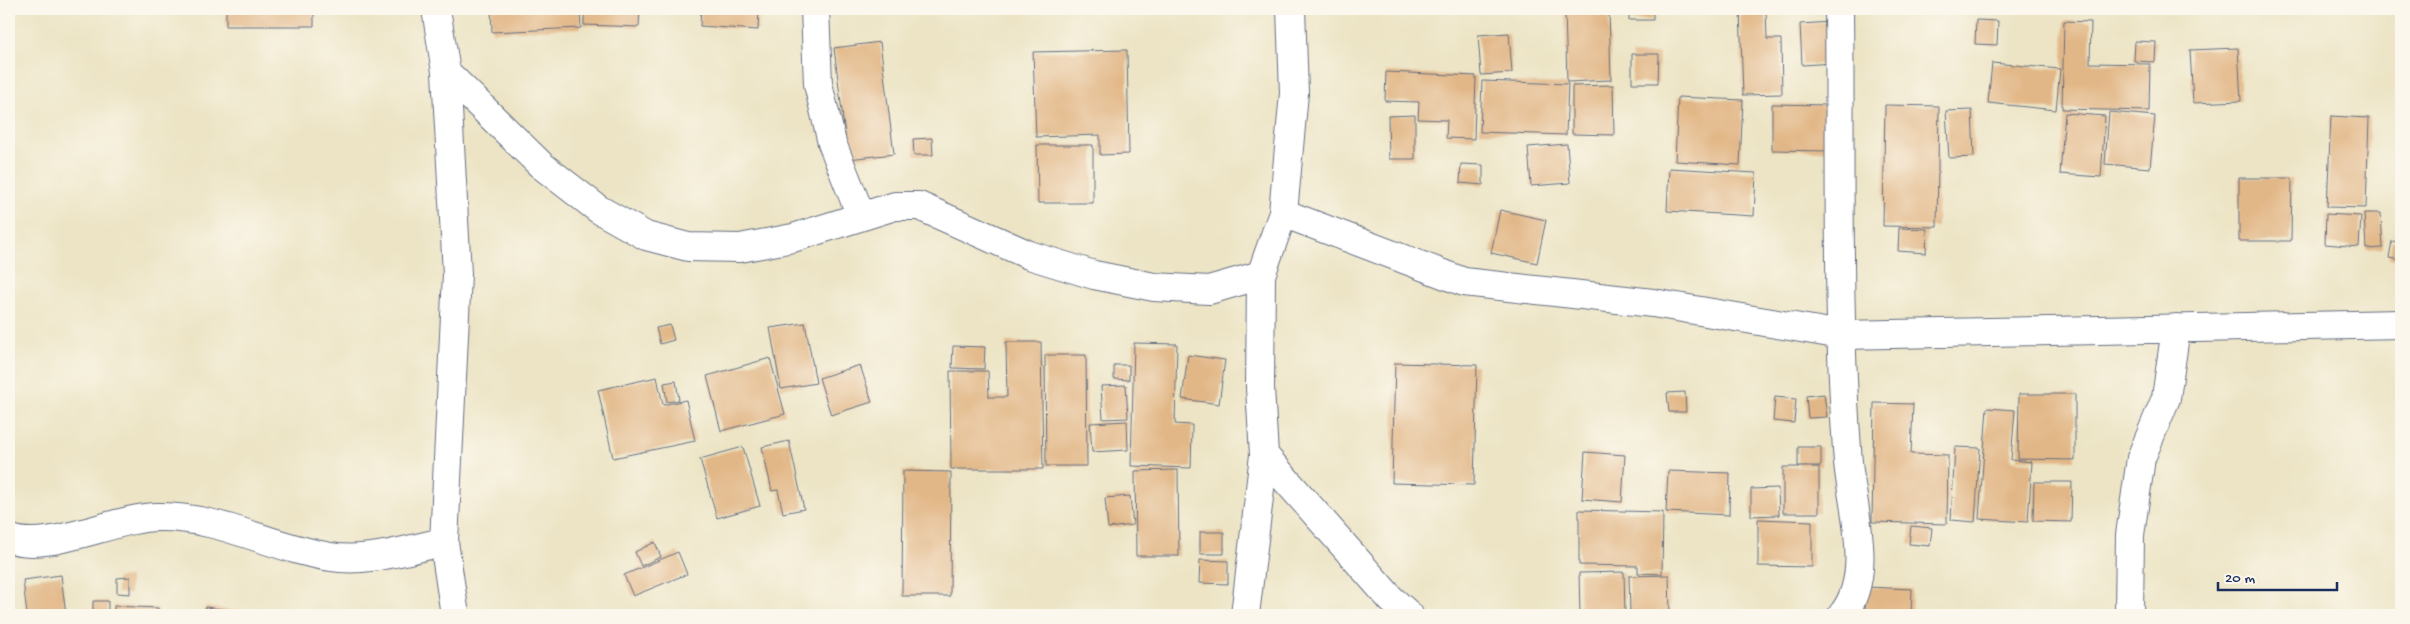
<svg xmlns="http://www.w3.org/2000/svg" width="2410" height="624" font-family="'Gochi Hand',sans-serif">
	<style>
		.building { fill: #e2b787 }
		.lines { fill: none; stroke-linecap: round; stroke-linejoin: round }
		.minor-casing { stroke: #646e82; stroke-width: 30 }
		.minor { stroke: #fff; stroke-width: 28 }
	</style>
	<rect width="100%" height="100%" fill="#fbf7ec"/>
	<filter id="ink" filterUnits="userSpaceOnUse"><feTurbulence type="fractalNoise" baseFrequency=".02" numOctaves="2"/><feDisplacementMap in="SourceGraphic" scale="10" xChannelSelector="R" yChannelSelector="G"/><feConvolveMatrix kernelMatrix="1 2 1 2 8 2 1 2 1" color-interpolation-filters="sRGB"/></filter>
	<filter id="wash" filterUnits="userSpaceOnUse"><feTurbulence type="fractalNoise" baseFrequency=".0096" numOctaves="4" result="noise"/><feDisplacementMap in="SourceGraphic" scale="20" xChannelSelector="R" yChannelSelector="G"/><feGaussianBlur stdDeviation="1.12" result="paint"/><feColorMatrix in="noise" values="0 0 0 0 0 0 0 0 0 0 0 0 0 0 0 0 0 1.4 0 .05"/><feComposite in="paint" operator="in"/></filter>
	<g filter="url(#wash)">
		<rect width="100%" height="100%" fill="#ece4c4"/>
		<g id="blocks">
			<path class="building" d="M 226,9 L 314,9 L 314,26 L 226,26 Z
				M 491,9 L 580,9 L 581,28 L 492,32 Z
				M 584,9 L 640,9 L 639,27 L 584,25 Z
				M 701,9 L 759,9 L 758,30 L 700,26 Z
				M 1565,9 L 1609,9 L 1611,80 L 1567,82 Z
				M 1629,9 L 1653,9 L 1653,20 L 1629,20 Z
				M 1740,9 L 1766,9 L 1767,39 L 1781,39 L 1782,94 L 1743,95 Z
				M 1976,20 L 1998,21 L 1997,45 L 1975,44 Z
				M 2064,21 L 2091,22 L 2090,63 L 2150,64 L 2149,111 L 2062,109 Z
				M 1831,22 L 1834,63 L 1802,65 L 1800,24 Z
				M 1509,33 L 1512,73 L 1481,75 L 1478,35 Z
				M 2135,41 L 2156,42 L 2155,62 L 2134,61 Z
				M 880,42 L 894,154 L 848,159 L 834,48 Z
				M 2238,48 L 2241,101 L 2193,103 L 2190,50 Z
				M 1127,50 L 1129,154 L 1100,155 L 1100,135 L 1036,137 L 1033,52 Z
				M 1632,54 L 1659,54 L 1658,83 L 1632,83 Z
				M 1992,63 L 2060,69 L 2056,110 L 1988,103 Z
				M 1386,72 L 1476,76 L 1474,139 L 1446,138 L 1447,120 L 1418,119 L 1419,102 L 1385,101 Z
				M 1482,81 L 1568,84 L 1566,135 L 1480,132 Z
				M 1613,85 L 1614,135 L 1572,134 L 1572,86 Z
				M 1678,97 L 1743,100 L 1740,165 L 1675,161 Z
				M 1772,104 L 1829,105 L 1829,151 L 1772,150 Z
				M 1885,105 L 1939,106 L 1937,227 L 1883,226 Z
				M 1972,110 L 1974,157 L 1949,158 L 1946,111 Z
				M 2109,112 L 2155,116 L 2150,168 L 2105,164 Z
				M 2065,113 L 2105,116 L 2101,177 L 2060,174 Z
				M 1415,115 L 1415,159 L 1389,159 L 1388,116 Z
				M 2331,116 L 2369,118 L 2366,208 L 2327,207 Z
				M 932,138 L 933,155 L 914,155 L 913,139 Z
				M 1567,144 L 1570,183 L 1531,186 L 1528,147 Z
				M 1037,145 L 1093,145 L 1093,203 L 1038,203 Z
				M 1461,164 L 1483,165 L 1483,185 L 1460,183 Z
				M 1669,168 L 1756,173 L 1754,216 L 1667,211 Z
				M 2239,178 L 2292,178 L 2291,241 L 2239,241 Z
				M 1500,210 L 1546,220 L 1537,263 L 1491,253 Z
				M 2364,213 L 2381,213 L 2383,248 L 2366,249 Z
				M 2326,214 L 2361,216 L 2359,247 L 2325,244 Z
				M 1899,228 L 1927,229 L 1926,253 L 1898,251 Z
				M 2392,241 L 2401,243 L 2401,260 L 2389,258 Z
				M 805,323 L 816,383 L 781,389 L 770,328 Z
				M 670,325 L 674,340 L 660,344 L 656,328 Z
				M 1006,342 L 1041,342 L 1043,469 L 951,469 L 950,371 L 988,371 L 989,397 L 1007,397 Z
				M 1134,343 L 1177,344 L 1175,424 L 1192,425 L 1191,468 L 1131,466 Z
				M 953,346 L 985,347 L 984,369 L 952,368 Z
				M 1045,355 L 1086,355 L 1087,466 L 1046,466 Z
				M 1188,355 L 1225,360 L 1219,404 L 1182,399 Z
				M 770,358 L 785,414 L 721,431 L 707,376 Z
				M 1395,363 L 1477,365 L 1474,485 L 1392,483 Z
				M 860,365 L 872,402 L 831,415 L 819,378 Z
				M 1114,365 L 1129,365 L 1129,380 L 1114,379 Z
				M 657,377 L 663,405 L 686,400 L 695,441 L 613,458 L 598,390 Z
				M 676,381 L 679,400 L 667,402 L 664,383 Z
				M 1126,385 L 1128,418 L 1103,419 L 1101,386 Z
				M 1685,392 L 1686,412 L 1669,412 L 1667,393 Z
				M 1824,394 L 1827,417 L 1808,418 L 1806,396 Z
				M 2019,394 L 2075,394 L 2075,460 L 2018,459 Z
				M 1775,397 L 1796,399 L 1794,423 L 1773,421 Z
				M 1874,403 L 1913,404 L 1911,454 L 1948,455 L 1947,524 L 1872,522 Z
				M 1987,408 L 2015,410 L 2011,460 L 2032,462 L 2028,522 L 1979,519 Z
				M 1127,421 L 1128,450 L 1092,452 L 1090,423 Z
				M 789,441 L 804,509 L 783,513 L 778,490 L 772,491 L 762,447 Z
				M 743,447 L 760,506 L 717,518 L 700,459 Z
				M 1798,447 L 1821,447 L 1821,466 L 1798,466 Z
				M 1955,447 L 1980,448 L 1975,522 L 1951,520 Z
				M 1585,452 L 1625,455 L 1622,502 L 1582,499 Z
				M 1783,467 L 1819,467 L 1819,513 L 1783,513 Z
				M 1178,470 L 1179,556 L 1136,556 L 1135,471 Z
				M 903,471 L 951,472 L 950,596 L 902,596 Z
				M 1668,471 L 1730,473 L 1729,515 L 1666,512 Z
				M 2034,482 L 2072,482 L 2071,522 L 2033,521 Z
				M 1778,488 L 1779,515 L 1751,516 L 1751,489 Z
				M 1130,496 L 1133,525 L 1108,528 L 1105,498 Z
				M 1579,510 L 1663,512 L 1662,574 L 1638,573 L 1638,566 L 1579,565 Z
				M 1758,519 L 1812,521 L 1812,567 L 1758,566 Z
				M 1911,526 L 1932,528 L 1930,546 L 1909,544 Z
				M 1200,532 L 1224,532 L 1224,554 L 1200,554 Z
				M 655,542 L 661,557 L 641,566 L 635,552 Z
				M 678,552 L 687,574 L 633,596 L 624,575 Z
				M 1200,560 L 1228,561 L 1228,584 L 1199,583 Z
				M 1624,572 L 1625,615 L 1580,615 L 1579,573 Z
				M 61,575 L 66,615 L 27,615 L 23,580 Z
				M 1669,575 L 1670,615 L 1630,615 L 1629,576 Z
				M 130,577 L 130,594 L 117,593 L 117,578 Z
				M 1866,587 L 1912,589 L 1911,615 L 1865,615 Z
				M 93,601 L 108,601 L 108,615 L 93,615 Z
				M 114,606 L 158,608 L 158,615 L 114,615 Z
				M 205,607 L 245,612 L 245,615 L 203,615 Z"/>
		</g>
	</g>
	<g filter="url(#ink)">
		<use href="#blocks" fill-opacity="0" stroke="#646e82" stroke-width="1"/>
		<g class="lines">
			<defs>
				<path id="minor" d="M 436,9 L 446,72 L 457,274 L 444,542 L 455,615
					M 815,9 L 818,84 L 832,143 L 861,216
					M 1839,9 C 1841,159 1836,311 1848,462 C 1852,508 1875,575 1842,615
					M 446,72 L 541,165 L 598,209 L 646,236 L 688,247 L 740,248 L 793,238 L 895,206 L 919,206 L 1029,255 L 1094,275 L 1154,287 L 1209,290 L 1261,275
					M 1283,213 L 1464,282 L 1653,303 L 1842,335 L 2401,324
					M 1264,455 L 1391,599 L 1409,615
					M 9,538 C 46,554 116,517 158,517 C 219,516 272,548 331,557 C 368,563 408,549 444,542
					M 1245,615 L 1264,455 L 1260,388 L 1261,275 L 1283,213 L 1294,93 L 1291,9
					M 2129,615 L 2130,535 L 2141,458 L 2166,398 L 2176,328"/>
			</defs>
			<use href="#minor" class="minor-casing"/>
			<use href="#minor" class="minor"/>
		</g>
	</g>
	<rect width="2410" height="624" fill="none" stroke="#fbf7ec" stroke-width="30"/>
	<path d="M2218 582v8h119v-8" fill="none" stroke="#1b2f5e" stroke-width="2.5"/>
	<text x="2225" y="582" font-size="15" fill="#1b2f5e" stroke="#fbf7ec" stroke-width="4" paint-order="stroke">20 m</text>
</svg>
